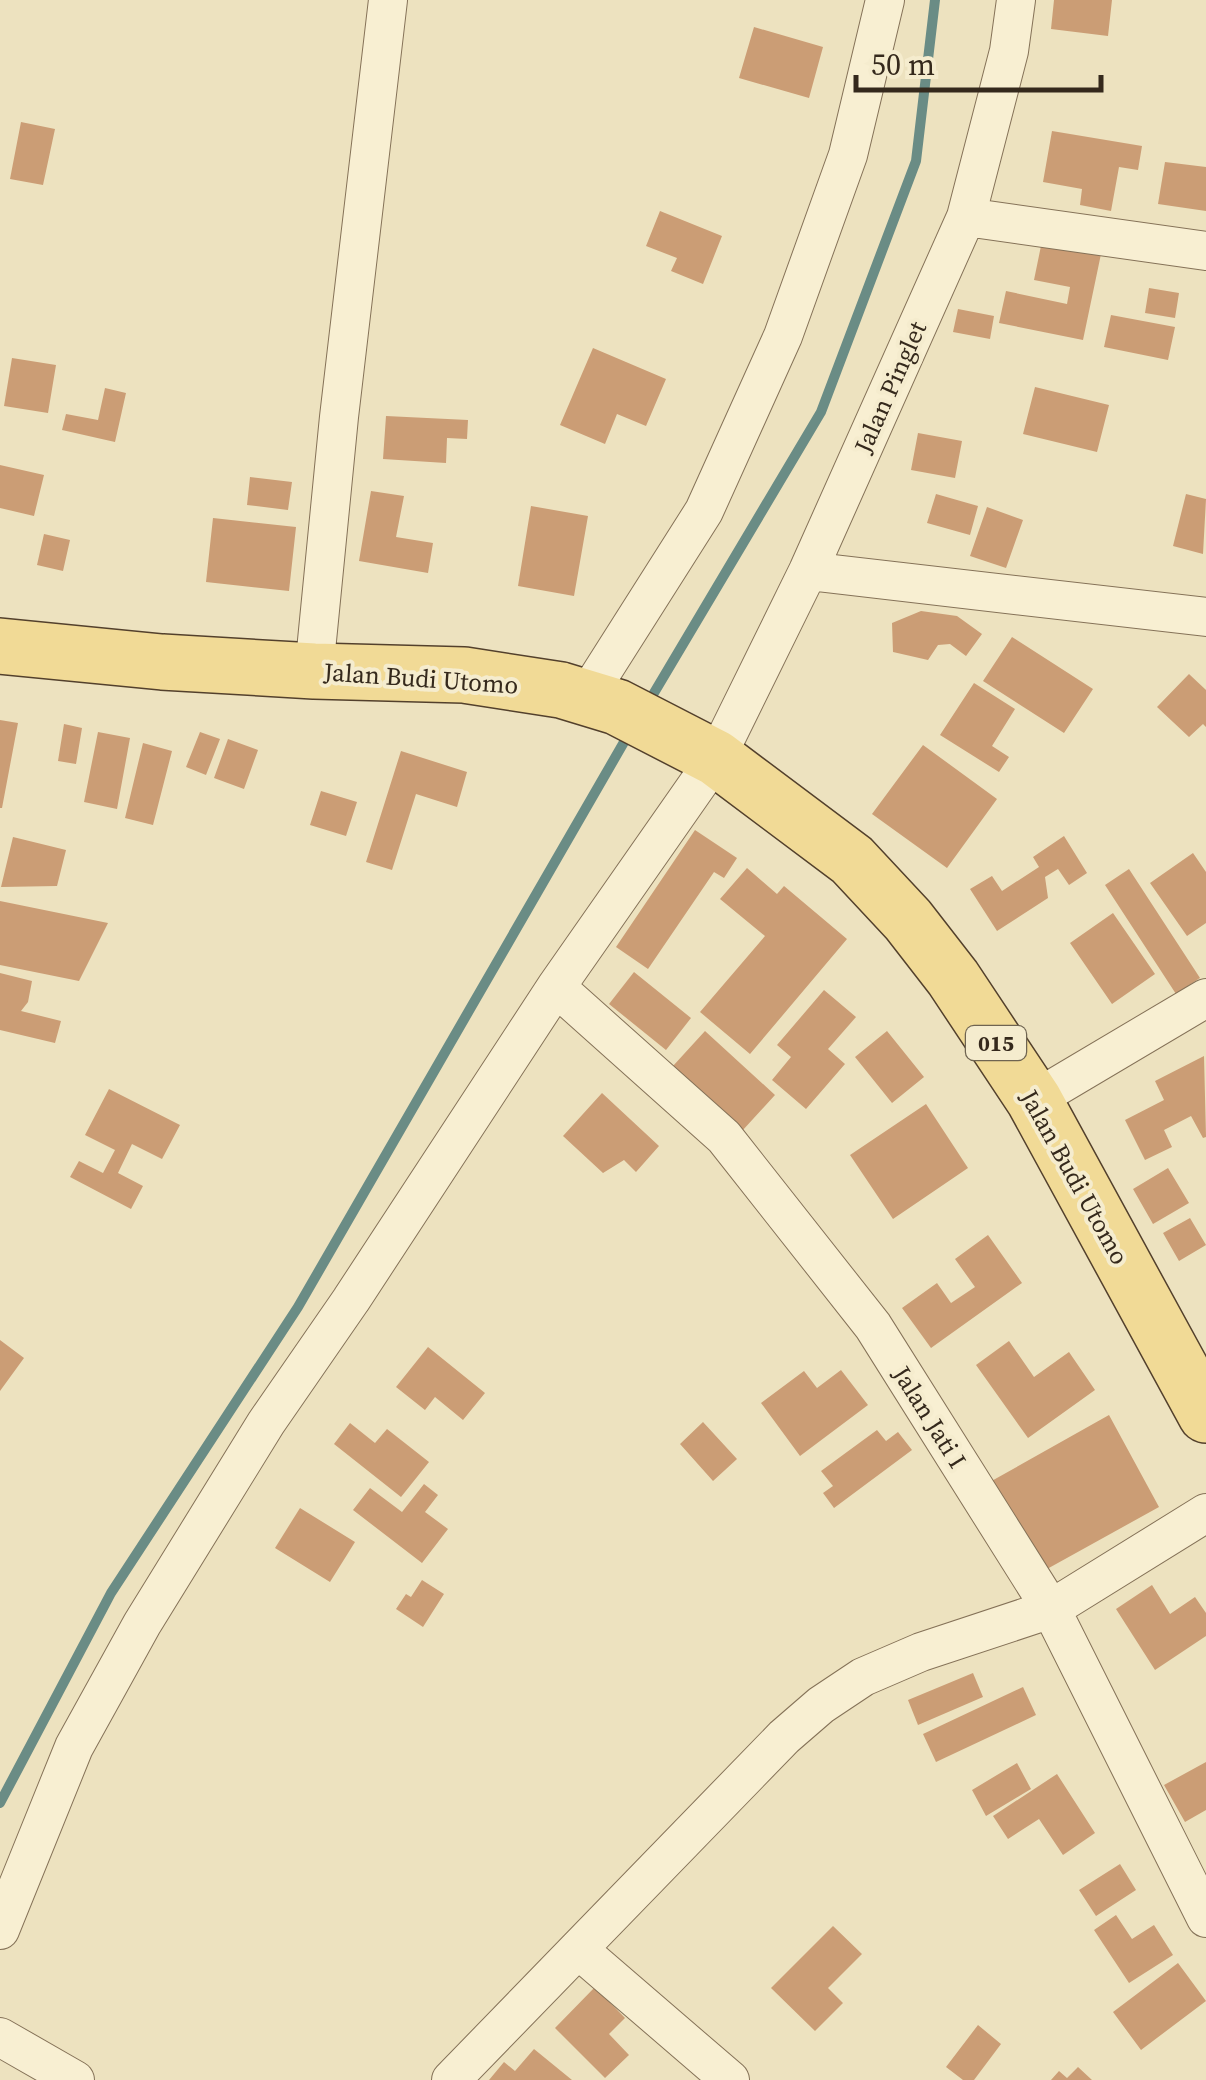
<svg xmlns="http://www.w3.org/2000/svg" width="1206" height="2080" font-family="'Source Serif 4',serif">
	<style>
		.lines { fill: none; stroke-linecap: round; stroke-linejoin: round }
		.stream { stroke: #6a8c85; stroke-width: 10 }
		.building { fill: #cb9d75 }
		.minor-casing { stroke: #857258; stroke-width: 40 }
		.primary-casing { stroke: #53402c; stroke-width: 58 }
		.minor { stroke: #f8efd2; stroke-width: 38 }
		.primary { stroke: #f1da96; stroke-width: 55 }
		.labels { text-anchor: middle; stroke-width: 8; stroke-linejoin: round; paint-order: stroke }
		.shield { fill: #f5ecce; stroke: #6f6451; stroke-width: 2.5 }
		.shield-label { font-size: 22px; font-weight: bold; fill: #35291c }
		.street-label { font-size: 25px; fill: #35291c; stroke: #f5ecce }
	</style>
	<rect width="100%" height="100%" fill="#ede2bf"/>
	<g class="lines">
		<path class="stream" d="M 648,703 L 821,412 L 916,161 L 935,0
			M 0,1803 L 111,1593 L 298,1307 L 631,730"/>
	</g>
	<path class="building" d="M 1054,0 L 1112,0 L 1108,36 L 1051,29 Z
		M 754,27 L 823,47 L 809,98 L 739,78 Z
		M 21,122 L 55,129 L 43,185 L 10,179 Z
		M 1052,131 L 1142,146 L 1138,170 L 1119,167 L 1111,211 L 1080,205 L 1082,189 L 1043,182 Z
		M 1165,162 L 1206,167 L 1206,211 L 1158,204 Z
		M 660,211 L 722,236 L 703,284 L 671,271 L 677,258 L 646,246 Z
		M 1042,241 L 1101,254 L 1083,340 L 999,323 L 1006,291 L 1067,304 L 1070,287 L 1034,280 Z
		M 1149,288 L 1179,293 L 1175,318 L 1145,313 Z
		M 958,309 L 994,316 L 990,339 L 953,332 Z
		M 1111,315 L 1175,327 L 1168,360 L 1104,347 Z
		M 593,348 L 666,379 L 646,426 L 617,414 L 605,444 L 560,425 Z
		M 12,358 L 56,365 L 48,413 L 4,406 Z
		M 1035,387 L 1109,405 L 1097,452 L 1023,434 Z
		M 105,388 L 126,393 L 115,442 L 62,430 L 66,414 L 98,420 Z
		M 386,416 L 468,420 L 467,439 L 447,438 L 446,463 L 383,459 Z
		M 918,433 L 962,441 L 955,478 L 911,470 Z
		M 0,465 L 44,475 L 34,516 L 0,508 Z
		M 250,477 L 292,482 L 288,510 L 247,505 Z
		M 371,491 L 404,496 L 396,537 L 433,543 L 428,573 L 359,561 Z
		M 936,494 L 978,506 L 970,535 L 927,523 Z
		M 1186,494 L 1206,499 L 1203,554 L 1173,546 Z
		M 531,506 L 588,516 L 574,596 L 518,586 Z
		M 987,507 L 1023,520 L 1006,568 L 970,556 Z
		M 213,518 L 296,527 L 289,591 L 206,582 Z
		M 44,534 L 70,540 L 63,571 L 37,565 Z
		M 921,611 L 957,616 L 982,634 L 966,656 L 950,644 L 938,645 L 928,660 L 893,652 L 892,623 Z
		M 1012,637 L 1093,689 L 1064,733 L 983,681 Z
		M 1189,674 L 1206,690 L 1206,727 L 1203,724 L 1189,737 L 1157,707 Z
		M 974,683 L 1015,709 L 992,746 L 1009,757 L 999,772 L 940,735 Z
		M 0,720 L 18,723 L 2,808 L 0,808 Z
		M 64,724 L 82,728 L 76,764 L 58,761 Z
		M 98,732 L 130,738 L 117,809 L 84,802 Z
		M 200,732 L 220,739 L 206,775 L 186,767 Z
		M 228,739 L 258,750 L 244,789 L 214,778 Z
		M 143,743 L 172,751 L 153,825 L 125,818 Z
		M 923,745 L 997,799 L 947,868 L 872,814 Z
		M 401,751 L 467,772 L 457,807 L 416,794 L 392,870 L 366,862 Z
		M 321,791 L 357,802 L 346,836 L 310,825 Z
		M 695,830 L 737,858 L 724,878 L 714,872 L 648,969 L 616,947 Z
		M 1064,836 L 1087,873 L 1069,885 L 1058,869 L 1045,877 L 1048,898 L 997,931 L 970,889 L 992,876 L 1002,891 L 1039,867 L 1033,857 Z
		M 13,837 L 66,850 L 57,886 L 1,887 Z
		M 1193,853 L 1206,872 L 1206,923 L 1187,936 L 1150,883 Z
		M 747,868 L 777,894 L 784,886 L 847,939 L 750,1054 L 700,1012 L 765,936 L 720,899 Z
		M 1129,869 L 1200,978 L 1176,994 L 1105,885 Z
		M 0,901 L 108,923 L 79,981 L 0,965 Z
		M 1113,913 L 1155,974 L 1112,1004 L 1070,943 Z
		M 634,972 L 691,1018 L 666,1050 L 609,1004 Z
		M 0,973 L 32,981 L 28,1002 L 21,1011 L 61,1021 L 55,1043 L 0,1030 Z
		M 824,990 L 856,1017 L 828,1049 L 845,1064 L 806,1109 L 772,1080 L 791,1057 L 777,1045 Z
		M 705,1031 L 775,1095 L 742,1131 L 673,1066 Z
		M 887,1031 L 924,1077 L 892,1103 L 855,1057 Z
		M 1204,1056 L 1206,1137 L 1203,1138 L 1191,1116 L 1164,1130 L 1172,1147 L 1145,1160 L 1125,1120 L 1164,1100 L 1155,1081 Z
		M 109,1089 L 180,1125 L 162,1159 L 132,1144 L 118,1173 L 143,1186 L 131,1209 L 70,1177 L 79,1161 L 103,1173 L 115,1150 L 85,1135 Z
		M 602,1093 L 659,1146 L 636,1172 L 624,1160 L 603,1173 L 563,1136 Z
		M 926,1104 L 968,1168 L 893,1219 L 850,1155 Z
		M 1168,1168 L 1189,1203 L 1153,1224 L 1133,1189 Z
		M 1190,1218 L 1206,1245 L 1179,1261 L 1163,1233 Z
		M 988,1235 L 1022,1283 L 931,1348 L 902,1308 L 937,1283 L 951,1303 L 975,1287 L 955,1259 Z
		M 0,1340 L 24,1358 L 0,1391 Z
		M 1009,1341 L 1034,1377 L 1069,1352 L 1095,1390 L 1028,1438 L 976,1365 Z
		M 428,1347 L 485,1393 L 463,1420 L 435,1397 L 425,1410 L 396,1387 Z
		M 841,1370 L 868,1405 L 800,1456 L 761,1403 L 804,1371 L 817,1388 Z
		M 1109,1415 L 1159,1507 L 1038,1574 L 988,1483 Z
		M 703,1422 L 737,1459 L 713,1481 L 680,1444 Z
		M 350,1423 L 375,1443 L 387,1429 L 429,1462 L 401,1497 L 334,1444 Z
		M 877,1430 L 886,1441 L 898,1432 L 912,1450 L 834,1508 L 823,1493 L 833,1486 L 821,1471 Z
		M 424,1484 L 438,1495 L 425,1512 L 448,1529 L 422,1563 L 353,1510 L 370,1488 L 402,1512 Z
		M 300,1508 L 355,1542 L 330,1582 L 275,1548 Z
		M 422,1580 L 444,1594 L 423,1627 L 396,1609 L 406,1594 L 411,1597 Z
		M 1152,1585 L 1170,1614 L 1195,1597 L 1206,1613 L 1206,1636 L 1155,1670 L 1116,1609 Z
		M 973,1673 L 983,1697 L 918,1725 L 908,1700 Z
		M 1023,1687 L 1036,1715 L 936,1762 L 923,1734 Z
		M 1206,1762 L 1206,1810 L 1185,1822 L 1164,1785 Z
		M 1017,1763 L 1031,1789 L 986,1816 L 972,1790 Z
		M 1057,1774 L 1095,1833 L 1063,1855 L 1039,1819 L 1008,1839 L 993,1816 Z
		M 1120,1864 L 1136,1890 L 1096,1916 L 1079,1890 Z
		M 1116,1915 L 1132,1939 L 1154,1925 L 1173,1955 L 1129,1983 L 1094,1930 Z
		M 833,1926 L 862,1954 L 828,1988 L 843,2003 L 815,2031 L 771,1988 Z
		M 1178,1963 L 1206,2001 L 1141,2050 L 1113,2012 Z
		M 595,1987 L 625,2018 L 609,2034 L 629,2055 L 605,2078 L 555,2028 Z
		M 978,2025 L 1001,2044 L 974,2080 L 963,2080 L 946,2067 Z
		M 534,2049 L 572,2080 L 489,2080 L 504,2062 L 515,2071 Z
		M 1078,2067 L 1092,2080 L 1051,2080 L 1059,2071 L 1067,2078 Z"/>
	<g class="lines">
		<defs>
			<path id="minor" d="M 966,217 L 1206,251
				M 808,571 L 1206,617
				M 314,671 L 339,417 L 388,0
				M 586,697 L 704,511 L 783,336 L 848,155 L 885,0
				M 556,987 L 724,1137 L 873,1326 L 1051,1609 L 1206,1918
				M 1034,1100 L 1206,998
				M 0,1930 L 74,1747 L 142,1624 L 266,1423 L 351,1300 L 556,987 L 716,758 L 808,571 L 966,217 L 1009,51 L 1016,0
				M 579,1950 L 730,2080
				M 0,2037 L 75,2080
				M 451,2080 L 784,1737 L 821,1705 L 863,1677 L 921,1652 L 1051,1609 L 1206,1513"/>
			<path id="primary" d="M 0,646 L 162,662 L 314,671 L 464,675 L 561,690 L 617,707 L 716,758 L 852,860 L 908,920 L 953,978 L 1034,1100 L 1206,1415"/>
		</defs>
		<use href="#minor" class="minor-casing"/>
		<use href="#primary" class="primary-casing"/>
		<use href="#minor" class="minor"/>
		<use href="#primary" class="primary"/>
	</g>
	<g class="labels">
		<rect class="shield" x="966" y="1026" width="60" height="34" rx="8"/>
		<g class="shield-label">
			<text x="996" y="1051">015</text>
		</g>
		<g class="street-label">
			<text transform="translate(890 387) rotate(-66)" y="9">Jalan Pinglet</text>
			<text transform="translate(421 678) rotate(4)" y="9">Jalan Budi Utomo</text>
			<text transform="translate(1075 1177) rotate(61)" y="9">Jalan Budi Utomo</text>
			<text transform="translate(930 1417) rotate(58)" y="9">Jalan Jati I</text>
		</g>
	</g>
	<path d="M856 75v15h245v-15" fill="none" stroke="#35291c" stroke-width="5"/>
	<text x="871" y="75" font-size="30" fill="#35291c" stroke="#f5ecce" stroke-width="8" paint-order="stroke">50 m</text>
</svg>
